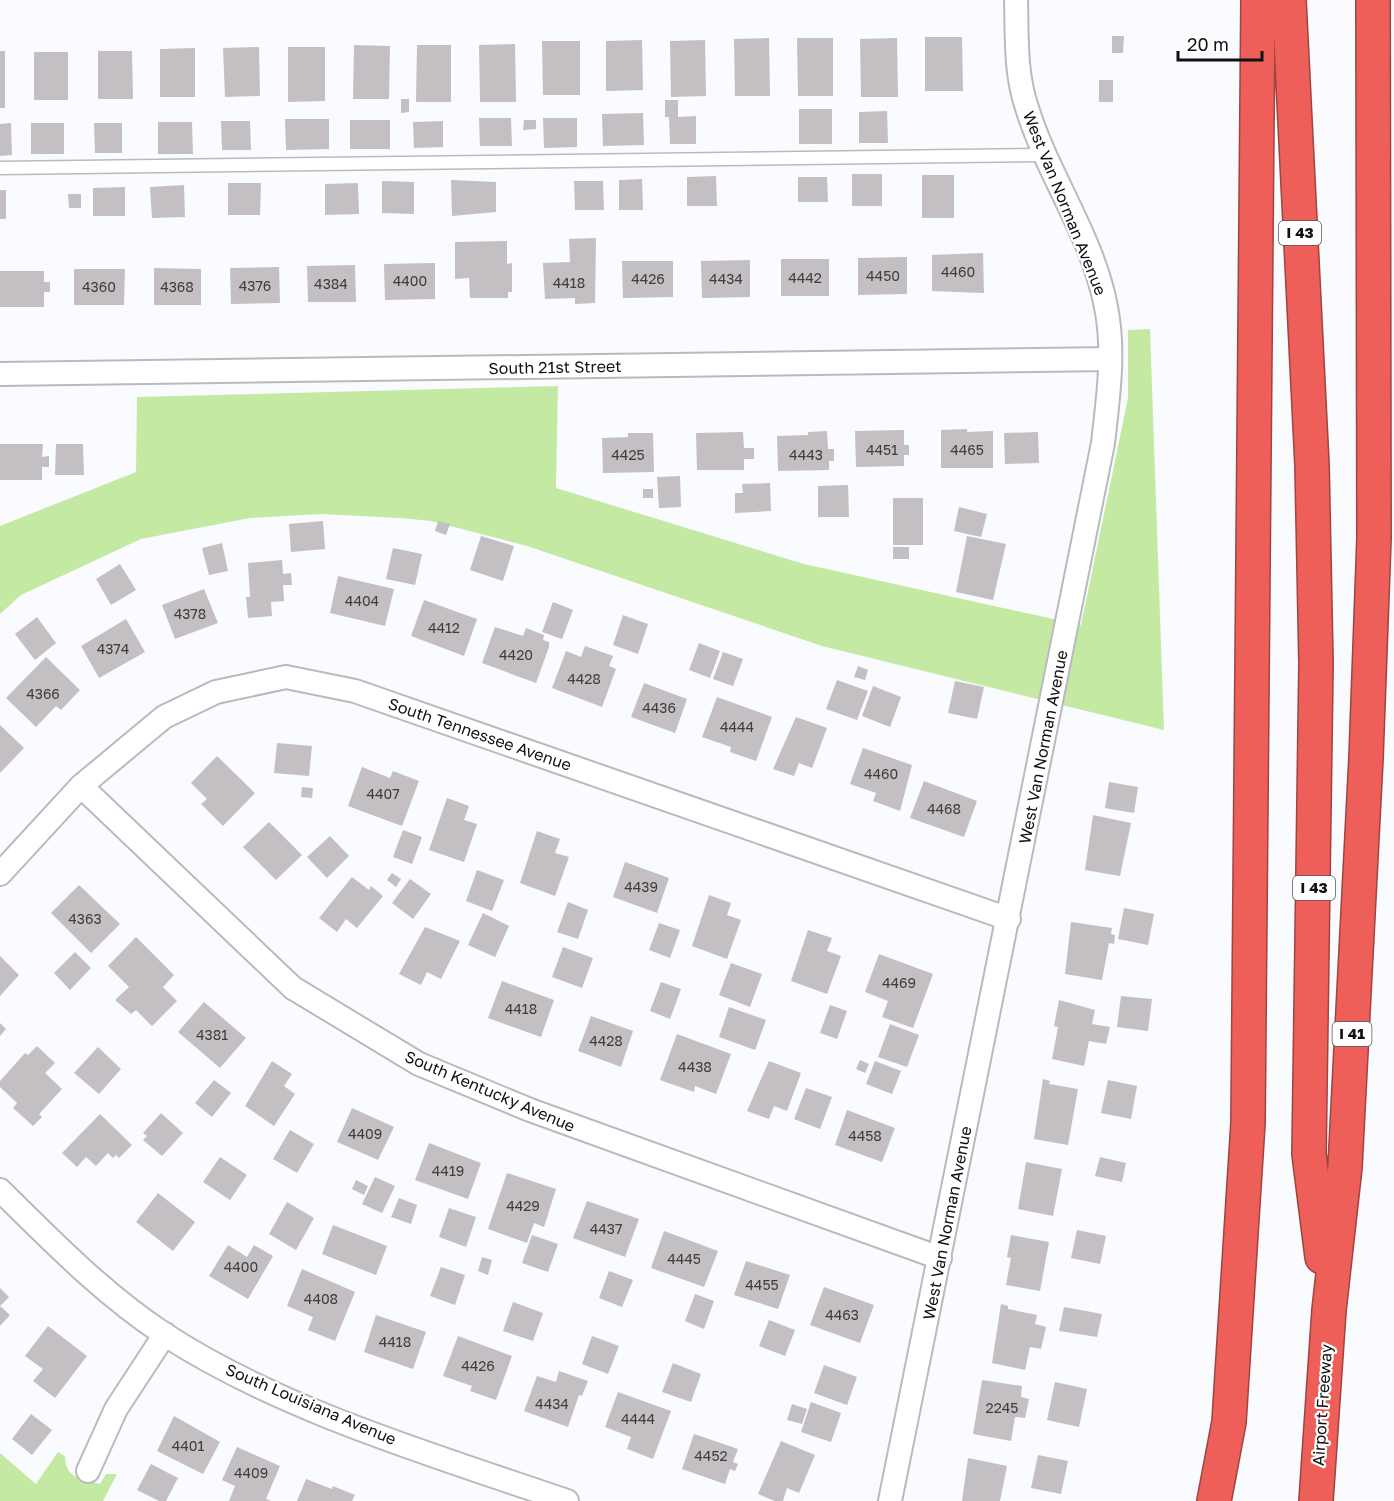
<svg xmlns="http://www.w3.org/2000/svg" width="1394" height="1501" font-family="'Golos Text',sans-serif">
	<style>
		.green { fill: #c4e9a3 }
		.building { fill: #c3bfc3 }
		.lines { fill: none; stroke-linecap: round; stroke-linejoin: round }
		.lane-casing { stroke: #b9babf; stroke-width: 15 }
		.street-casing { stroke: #b9babf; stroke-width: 26 }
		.highway-casing { stroke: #a04441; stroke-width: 36 }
		.lane { stroke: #fff; stroke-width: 12 }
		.street { stroke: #fff; stroke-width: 22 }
		.highway { stroke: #ee5f5a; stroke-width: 33 }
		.labels { text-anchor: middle; stroke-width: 4.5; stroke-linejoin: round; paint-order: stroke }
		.number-label { font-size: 14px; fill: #3d3c3e }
		.shield { fill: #fff; stroke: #585859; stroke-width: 1.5 }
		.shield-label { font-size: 15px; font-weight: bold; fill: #101112 }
		.street-label { font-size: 16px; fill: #101112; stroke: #fff }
	</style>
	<rect width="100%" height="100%" fill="#fafbff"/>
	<path class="green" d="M 1150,329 L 1164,730 L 822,646 L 527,546 L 431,521 L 400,518 L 321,514 L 250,518 L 141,539 L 21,595 L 0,614 L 0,526 L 136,472 L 137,397 L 558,386 L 556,488 L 804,564 L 1081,625 L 1128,398 L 1128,330 Z
		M 58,1452 L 65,1456 C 65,1478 81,1479 100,1484 L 106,1474 L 117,1474 L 103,1501 L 0,1501 L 0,1453 L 36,1484 Z"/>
	<path class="building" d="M 1112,36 L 1124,36 L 1123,53 L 1112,53 Z
		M 925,37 L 962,37 L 963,91 L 925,91 Z
		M 769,38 L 770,96 L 735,96 L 734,39 Z
		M 797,38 L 833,38 L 833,96 L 798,96 Z
		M 897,38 L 898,97 L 861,97 L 860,39 Z
		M 642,40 L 643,90 L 606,91 L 606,41 Z
		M 705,40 L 706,96 L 671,97 L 670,41 Z
		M 542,41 L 580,41 L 580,95 L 543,95 Z
		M 515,44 L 516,102 L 480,102 L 479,45 Z
		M 354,45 L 390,46 L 389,99 L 353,99 Z
		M 417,45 L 451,45 L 451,102 L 416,102 Z
		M 259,47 L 260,96 L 225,97 L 223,48 Z
		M 288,47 L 325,47 L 325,101 L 288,102 Z
		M 195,48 L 195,97 L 160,97 L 160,49 Z
		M 0,51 L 5,51 L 5,108 L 0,108 Z
		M 98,51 L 132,51 L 133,99 L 98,99 Z
		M 34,52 L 68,52 L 68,100 L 34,100 Z
		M 1099,80 L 1113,80 L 1113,102 L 1099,102 Z
		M 401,99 L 409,99 L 409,112 L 401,113 Z
		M 665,100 L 678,100 L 678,117 L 696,116 L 696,144 L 670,144 L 669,117 L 665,117 Z
		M 799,109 L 832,109 L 832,144 L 799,144 Z
		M 887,111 L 888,143 L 859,143 L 859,112 Z
		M 643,113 L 644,145 L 603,146 L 602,114 Z
		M 479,118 L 511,118 L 512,146 L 480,146 Z
		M 543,118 L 577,118 L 577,147 L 544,148 Z
		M 285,119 L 329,119 L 329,149 L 286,150 Z
		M 350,120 L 390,120 L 390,149 L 350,149 Z
		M 524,120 L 536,120 L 536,129 L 523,130 Z
		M 221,121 L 250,121 L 251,150 L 222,150 Z
		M 443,121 L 443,147 L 414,148 L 413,122 Z
		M 158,122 L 192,122 L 193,154 L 158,154 Z
		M 11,123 L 12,155 L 0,156 L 0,124 Z
		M 31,123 L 64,123 L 64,154 L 31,154 Z
		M 94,123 L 122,123 L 122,153 L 95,153 Z
		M 852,174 L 882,174 L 882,206 L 852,206 Z
		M 922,175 L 954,175 L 954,218 L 922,218 Z
		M 716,176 L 717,206 L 687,206 L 687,177 Z
		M 798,177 L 827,177 L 828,202 L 798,202 Z
		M 642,179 L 643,210 L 619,210 L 619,180 Z
		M 451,180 L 496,182 L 496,212 L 452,216 Z
		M 382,181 L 414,182 L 414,214 L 382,213 Z
		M 574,181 L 603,181 L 604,210 L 575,210 Z
		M 228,183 L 261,183 L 260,215 L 228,215 Z
		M 358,183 L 359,214 L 325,215 L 325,184 Z
		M 184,185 L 185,217 L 152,218 L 150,187 Z
		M 125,187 L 125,216 L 93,216 L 93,188 Z
		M 0,190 L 6,190 L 6,219 L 0,219 Z
		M 68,194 L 81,194 L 81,208 L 69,208 Z
		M 596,238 L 595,303 L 575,304 L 575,298 L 545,299 L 543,263 L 570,262 L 569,239 Z
		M 507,241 L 507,264 L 512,263 L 512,292 L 508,292 L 508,298 L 470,298 L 469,278 L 455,279 L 455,242 Z
		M 983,253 L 984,293 L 932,291 L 932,255 Z
		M 907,257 L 907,294 L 858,295 L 858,258 Z
		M 781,259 L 829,259 L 829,296 L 781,296 Z
		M 750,260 L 750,297 L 702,298 L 701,261 Z
		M 622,261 L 673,261 L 673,297 L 623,298 Z
		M 435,263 L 435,299 L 385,300 L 384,264 Z
		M 355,265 L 356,302 L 308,302 L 307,266 Z
		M 279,267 L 280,303 L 231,304 L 230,268 Z
		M 154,268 L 201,269 L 201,305 L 154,305 Z
		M 74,269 L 125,269 L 124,305 L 74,305 Z
		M 0,271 L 44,271 L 44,282 L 50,282 L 50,292 L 44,292 L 44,307 L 0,307 Z
		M 967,429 L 967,432 L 993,431 L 993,468 L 941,468 L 941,430 Z
		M 904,430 L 904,445 L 909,445 L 909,455 L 904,455 L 904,466 L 856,467 L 855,431 Z
		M 827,431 L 828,449 L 834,449 L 834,461 L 829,461 L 829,470 L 778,471 L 777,436 L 808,435 L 808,432 Z
		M 743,432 L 744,448 L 754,448 L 754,459 L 744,459 L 744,470 L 697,470 L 696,433 Z
		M 1038,432 L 1039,463 L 1005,464 L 1004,433 Z
		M 628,433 L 653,433 L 654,472 L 603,473 L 602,438 L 628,437 Z
		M 0,444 L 43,444 L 42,457 L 49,456 L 49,467 L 42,467 L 42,480 L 0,480 Z
		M 56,444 L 83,444 L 84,475 L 55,475 Z
		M 680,476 L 681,507 L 659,508 L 657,477 Z
		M 770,483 L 771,511 L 735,513 L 735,493 L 743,493 L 742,484 Z
		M 848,485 L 849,517 L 818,517 L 818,486 Z
		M 643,489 L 653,489 L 653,498 L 643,498 Z
		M 893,498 L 923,498 L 923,545 L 893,545 Z
		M 959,507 L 987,514 L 981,537 L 954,531 Z
		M 323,521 L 325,549 L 291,552 L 289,524 Z
		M 438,521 L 450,524 L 446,535 L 435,531 Z
		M 481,536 L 514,546 L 503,581 L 470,570 Z
		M 967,536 L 1006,544 L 993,600 L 956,592 Z
		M 222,543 L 228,571 L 209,575 L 202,548 Z
		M 893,547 L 909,547 L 909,559 L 893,559 Z
		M 393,548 L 422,554 L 415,585 L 386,579 Z
		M 282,560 L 283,574 L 291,573 L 292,585 L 283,585 L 284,601 L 271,602 L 272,616 L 248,618 L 246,597 L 250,597 L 248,563 Z
		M 120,564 L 136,590 L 111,605 L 96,579 Z
		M 338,576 L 394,589 L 385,626 L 330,613 Z
		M 204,589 L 218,623 L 175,639 L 162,605 Z
		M 424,600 L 477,619 L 464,656 L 411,636 Z
		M 553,602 L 573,610 L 562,639 L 542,632 Z
		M 623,615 L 648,624 L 638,654 L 613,645 Z
		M 37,617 L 56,643 L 35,660 L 15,634 Z
		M 126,619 L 145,652 L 99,678 L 81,646 Z
		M 495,627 L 523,636 L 526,628 L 544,635 L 543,640 L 549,642 L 549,647 L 536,683 L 482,663 Z
		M 699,643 L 720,651 L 710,678 L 689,670 Z
		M 585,646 L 613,656 L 609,666 L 616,669 L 602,707 L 552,688 L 566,651 L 581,657 Z
		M 723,652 L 743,659 L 733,686 L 713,679 Z
		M 46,657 L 80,690 L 61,710 L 56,706 L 36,727 L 6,698 Z
		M 858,666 L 868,670 L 865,680 L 854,677 Z
		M 837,680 L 868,691 L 857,720 L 826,709 Z
		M 955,681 L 984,687 L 977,719 L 948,713 Z
		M 644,683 L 687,699 L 675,733 L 631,717 Z
		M 873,686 L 901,697 L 890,727 L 862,716 Z
		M 717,697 L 772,717 L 756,761 L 730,752 L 731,747 L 702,737 Z
		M 796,717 L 827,728 L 812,768 L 799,763 L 794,776 L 773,769 Z
		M 0,725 L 24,748 L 0,773 Z
		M 277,743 L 312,746 L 309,776 L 274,773 Z
		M 863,748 L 912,765 L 900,811 L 873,801 L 876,793 L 850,784 Z
		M 217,756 L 255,793 L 223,826 L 201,804 L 207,799 L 191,783 Z
		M 362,767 L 390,778 L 393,771 L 419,781 L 402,826 L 348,806 Z
		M 924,781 L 977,801 L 964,837 L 910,818 Z
		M 1109,782 L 1138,787 L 1134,813 L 1105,808 Z
		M 302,787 L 313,788 L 312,798 L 301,797 Z
		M 447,798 L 469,806 L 464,820 L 477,824 L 464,862 L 429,850 Z
		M 1093,815 L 1131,823 L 1120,876 L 1085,870 Z
		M 269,822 L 302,855 L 276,880 L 243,847 Z
		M 403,830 L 422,837 L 412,864 L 393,857 Z
		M 537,831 L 560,839 L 555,853 L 569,857 L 555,896 L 520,883 Z
		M 330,836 L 349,856 L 327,878 L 307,857 Z
		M 625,862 L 669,878 L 657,913 L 613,897 Z
		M 477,870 L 504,880 L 492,911 L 466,901 Z
		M 392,873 L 401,879 L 396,887 L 387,880 Z
		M 352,877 L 369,890 L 371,886 L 383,896 L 357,928 L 346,919 L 337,932 L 319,918 Z
		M 410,879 L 431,894 L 413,919 L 392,903 Z
		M 79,885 L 120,924 L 91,953 L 51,913 Z
		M 709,895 L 731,903 L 727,915 L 741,920 L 727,959 L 692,946 Z
		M 568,902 L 588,910 L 578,939 L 557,932 Z
		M 1124,908 L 1154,914 L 1148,945 L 1118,939 Z
		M 483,913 L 509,926 L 495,957 L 468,945 Z
		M 1071,922 L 1112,928 L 1111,934 L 1115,935 L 1114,944 L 1109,943 L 1102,980 L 1065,974 Z
		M 659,923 L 680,930 L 670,958 L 649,950 Z
		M 425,927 L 460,941 L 441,979 L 427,972 L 421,985 L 399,974 Z
		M 808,930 L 832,938 L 827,951 L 841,956 L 827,994 L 791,981 Z
		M 136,937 L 174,975 L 163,987 L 177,1001 L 152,1026 L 136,1010 L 131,1014 L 115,1000 L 129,987 L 108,966 Z
		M 563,947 L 593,958 L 582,988 L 552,977 Z
		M 75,952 L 91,968 L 70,990 L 54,973 Z
		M 879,954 L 933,974 L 913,1028 L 882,1017 L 888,1001 L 865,992 Z
		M 0,956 L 19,975 L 0,996 Z
		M 731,963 L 762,974 L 750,1007 L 719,995 Z
		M 502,981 L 554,1000 L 541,1037 L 488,1018 Z
		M 661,982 L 681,989 L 670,1019 L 650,1011 Z
		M 1121,996 L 1152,999 L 1148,1031 L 1117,1027 Z
		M 1059,1000 L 1095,1010 L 1092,1024 L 1110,1027 L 1106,1044 L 1089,1041 L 1084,1066 L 1052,1059 L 1058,1027 L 1054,1026 Z
		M 204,1002 L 246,1038 L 220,1068 L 178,1032 Z
		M 830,1005 L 847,1011 L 837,1039 L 820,1033 Z
		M 729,1007 L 766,1020 L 755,1050 L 719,1037 Z
		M 591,1016 L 633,1031 L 621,1067 L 578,1051 Z
		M 0,1023 L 6,1029 L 0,1036 Z
		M 890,1024 L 919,1035 L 907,1067 L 878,1057 Z
		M 677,1034 L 731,1054 L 716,1094 L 695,1086 L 694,1092 L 660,1080 Z
		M 37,1046 L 55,1063 L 45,1073 L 62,1089 L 39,1114 L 42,1117 L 33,1126 L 13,1108 L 17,1103 L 0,1087 L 0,1081 L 25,1053 L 28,1055 Z
		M 98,1047 L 121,1069 L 99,1094 L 74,1073 Z
		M 860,1060 L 869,1064 L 865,1073 L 856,1069 Z
		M 272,1061 L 292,1074 L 284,1086 L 295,1094 L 274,1126 L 245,1106 Z
		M 769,1061 L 801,1073 L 787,1111 L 774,1106 L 769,1119 L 747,1111 Z
		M 875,1061 L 901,1071 L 892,1094 L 866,1084 Z
		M 1043,1079 L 1050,1081 L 1049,1084 L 1078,1089 L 1068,1145 L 1034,1139 Z
		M 214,1080 L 231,1093 L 212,1117 L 195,1103 Z
		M 1108,1080 L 1137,1086 L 1131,1119 L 1101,1113 Z
		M 806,1088 L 832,1097 L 820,1129 L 794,1119 Z
		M 352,1108 L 394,1127 L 378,1160 L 337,1142 Z
		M 847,1110 L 895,1128 L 882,1162 L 835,1145 Z
		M 161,1113 L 183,1133 L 162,1156 L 143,1140 L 147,1136 L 143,1133 Z
		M 100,1114 L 132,1145 L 119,1158 L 116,1155 L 113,1158 L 108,1153 L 96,1166 L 86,1157 L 77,1167 L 62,1153 Z
		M 290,1130 L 314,1144 L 297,1173 L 273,1159 Z
		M 429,1143 L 481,1163 L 468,1199 L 415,1180 Z
		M 220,1157 L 247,1175 L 230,1200 L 203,1182 Z
		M 1100,1157 L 1126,1163 L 1122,1182 L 1095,1176 Z
		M 1026,1162 L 1062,1169 L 1053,1216 L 1018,1209 Z
		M 507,1173 L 556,1189 L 544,1227 L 534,1223 L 527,1243 L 488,1229 Z
		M 375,1177 L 395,1186 L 382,1213 L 362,1204 Z
		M 356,1180 L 368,1186 L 364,1195 L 352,1189 Z
		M 158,1193 L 195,1222 L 173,1251 L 136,1222 Z
		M 399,1198 L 417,1205 L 411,1224 L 391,1217 Z
		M 587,1201 L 639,1219 L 625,1257 L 573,1238 Z
		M 287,1202 L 314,1218 L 296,1250 L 269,1234 Z
		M 449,1208 L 476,1217 L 466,1247 L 439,1237 Z
		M 333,1225 L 387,1246 L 376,1275 L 322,1254 Z
		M 1077,1230 L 1106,1236 L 1100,1264 L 1071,1258 Z
		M 664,1231 L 718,1251 L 704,1287 L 651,1268 Z
		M 532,1235 L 558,1244 L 548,1272 L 522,1263 Z
		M 1011,1235 L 1049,1242 L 1040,1291 L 1006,1285 L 1011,1258 L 1007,1257 Z
		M 228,1245 L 247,1257 L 254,1245 L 273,1256 L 248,1299 L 209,1276 Z
		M 482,1257 L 492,1260 L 488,1275 L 478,1271 Z
		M 746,1261 L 790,1275 L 778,1309 L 734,1295 Z
		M 441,1267 L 465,1275 L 455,1305 L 430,1296 Z
		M 302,1269 L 355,1292 L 335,1341 L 308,1330 L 313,1317 L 287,1306 Z
		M 609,1271 L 633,1280 L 622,1307 L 599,1298 Z
		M 824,1287 L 874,1305 L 860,1343 L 810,1325 Z
		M 0,1288 L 9,1297 L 0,1306 L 10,1315 L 0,1326 Z
		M 695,1294 L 714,1301 L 704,1329 L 685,1321 Z
		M 513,1302 L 543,1313 L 533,1341 L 503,1331 Z
		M 1001,1304 L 1008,1306 L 1008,1309 L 1037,1315 L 1035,1324 L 1046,1327 L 1041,1349 L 1030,1347 L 1025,1370 L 992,1363 Z
		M 1064,1307 L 1102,1314 L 1097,1337 L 1059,1331 Z
		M 376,1315 L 426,1332 L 413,1369 L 364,1352 Z
		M 769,1320 L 795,1330 L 785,1356 L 759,1346 Z
		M 48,1326 L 87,1356 L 55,1398 L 33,1381 L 43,1369 L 25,1356 Z
		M 458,1336 L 512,1356 L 496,1400 L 470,1391 L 472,1386 L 443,1376 Z
		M 592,1336 L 619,1346 L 608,1374 L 582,1364 Z
		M 673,1363 L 701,1374 L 691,1402 L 662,1392 Z
		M 824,1365 L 857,1377 L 847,1405 L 814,1393 Z
		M 559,1371 L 588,1381 L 582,1396 L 579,1395 L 568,1427 L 524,1411 L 537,1376 L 556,1382 Z
		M 982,1380 L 1022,1386 L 1021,1397 L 1029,1399 L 1025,1418 L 1015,1417 L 1011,1441 L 973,1434 Z
		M 1055,1382 L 1087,1389 L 1079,1427 L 1047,1420 Z
		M 618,1392 L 671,1411 L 653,1459 L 627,1449 L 631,1437 L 605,1427 Z
		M 811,1402 L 841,1413 L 831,1442 L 801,1432 Z
		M 792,1404 L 807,1409 L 802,1424 L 787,1420 Z
		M 31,1414 L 52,1430 L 32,1455 L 12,1439 Z
		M 174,1416 L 220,1442 L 203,1474 L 157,1451 Z
		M 694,1434 L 738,1449 L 733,1462 L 738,1464 L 735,1471 L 730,1469 L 725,1484 L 682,1469 Z
		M 781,1441 L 815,1455 L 799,1493 L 787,1488 L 783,1501 L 775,1501 L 758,1494 Z
		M 237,1447 L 280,1466 L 266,1499 L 271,1501 L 229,1501 L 235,1486 L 222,1480 Z
		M 1038,1455 L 1068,1461 L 1061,1494 L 1031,1488 Z
		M 968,1458 L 1007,1466 L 1000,1501 L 962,1501 Z
		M 151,1464 L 178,1478 L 166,1501 L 159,1501 L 137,1490 Z
		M 306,1479 L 332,1489 L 333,1486 L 355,1495 L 352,1501 L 297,1501 Z"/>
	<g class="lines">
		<defs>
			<path id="lane" d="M 0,168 L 1046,155"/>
			<path id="street" d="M 0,374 L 1110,359
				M 81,786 L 293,988 L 419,1064 L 530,1110 L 940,1258
				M 0,874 L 81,786 L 164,717 L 216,692 L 286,677 L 355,691 L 1009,919
				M 0,1190 C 52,1241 103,1294 164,1334 C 280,1410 436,1456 567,1501
				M 88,1471 L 116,1409 L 165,1334
				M 890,1501 L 1103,443 C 1108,398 1115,352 1106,307 C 1093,237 1048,176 1027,108 C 1015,73 1017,36 1016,0"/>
			<path id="highway" d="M 1289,0 L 1312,465 L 1316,663 L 1309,1154 L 1322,1257
				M 1214,1501 L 1229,1422 L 1248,1123 L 1258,0
				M 1316,1501 L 1329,1310 L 1345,1167 L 1366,758 L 1374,538 L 1373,0"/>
		</defs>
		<use href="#lane" class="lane-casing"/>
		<use href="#street" class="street-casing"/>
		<use href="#highway" class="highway-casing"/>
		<use href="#lane" class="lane"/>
		<use href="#street" class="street"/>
		<use href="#highway" class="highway"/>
	</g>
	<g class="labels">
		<g class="number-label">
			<text x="958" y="277">4460</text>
			<text x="883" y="281">4450</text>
			<text x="805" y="283">4442</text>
			<text x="648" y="284">4426</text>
			<text x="726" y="284">4434</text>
			<text x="410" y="286">4400</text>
			<text x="569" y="288">4418</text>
			<text x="331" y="289">4384</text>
			<text x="255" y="291">4376</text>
			<text x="99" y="292">4360</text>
			<text x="177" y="292">4368</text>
			<text x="882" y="455">4451</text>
			<text x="967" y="455">4465</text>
			<text x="628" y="460">4425</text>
			<text x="806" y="460">4443</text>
			<text x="362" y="606">4404</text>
			<text x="190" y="619">4378</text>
			<text x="444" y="633">4412</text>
			<text x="113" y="654">4374</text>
			<text x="516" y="660">4420</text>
			<text x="584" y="684">4428</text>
			<text x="43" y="699">4366</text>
			<text x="659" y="713">4436</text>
			<text x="737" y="732">4444</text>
			<text x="881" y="779">4460</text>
			<text x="383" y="799">4407</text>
			<text x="944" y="814">4468</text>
			<text x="641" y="892">4439</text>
			<text x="85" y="924">4363</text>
			<text x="899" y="988">4469</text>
			<text x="521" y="1014">4418</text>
			<text x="212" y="1040">4381</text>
			<text x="606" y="1046">4428</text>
			<text x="695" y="1072">4438</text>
			<text x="365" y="1139">4409</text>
			<text x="865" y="1141">4458</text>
			<text x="448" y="1176">4419</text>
			<text x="523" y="1211">4429</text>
			<text x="606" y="1234">4437</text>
			<text x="684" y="1264">4445</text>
			<text x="241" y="1272">4400</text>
			<text x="762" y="1290">4455</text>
			<text x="321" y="1304">4408</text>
			<text x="842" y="1320">4463</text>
			<text x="395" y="1347">4418</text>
			<text x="478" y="1371">4426</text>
			<text x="552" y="1409">4434</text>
			<text x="1002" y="1413">2245</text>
			<text x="638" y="1424">4444</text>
			<text x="188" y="1451">4401</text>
			<text x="711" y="1461">4452</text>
			<text x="251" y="1478">4409</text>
		</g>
		<g class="shield">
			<rect x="1279" y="221" width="42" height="24" rx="4.5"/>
			<rect x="1293" y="876" width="42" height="24" rx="4.5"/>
			<rect x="1332.5" y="1022" width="39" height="24" rx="4.5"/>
		</g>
		<g class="shield-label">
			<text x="1300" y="238">I 43</text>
			<text x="1314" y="893">I 43</text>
			<text x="1352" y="1039">I 41</text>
		</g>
		<g class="street-label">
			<text transform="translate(1065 203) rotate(68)" y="6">West Van Norman Avenue</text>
			<text transform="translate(555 367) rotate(-1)" y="6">South 21st Street</text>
			<text transform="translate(480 734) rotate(19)" y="6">South Tennessee Avenue</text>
			<text transform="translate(1043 747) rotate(-79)" y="6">West Van Norman Avenue</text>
			<text transform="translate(490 1091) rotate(23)" y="6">South Kentucky Avenue</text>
			<text transform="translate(947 1223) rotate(-79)" y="6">West Van Norman Avenue</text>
			<text transform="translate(311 1404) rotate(23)" y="6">South Louisiana Avenue</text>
			<text transform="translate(1322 1405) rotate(-86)" y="6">Airport Freeway</text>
		</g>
	</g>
	<path d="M1178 51v9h84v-9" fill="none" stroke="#101112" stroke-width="3"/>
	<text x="1187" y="51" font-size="18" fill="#101112" stroke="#ffffff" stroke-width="4.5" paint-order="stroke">20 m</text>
</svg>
